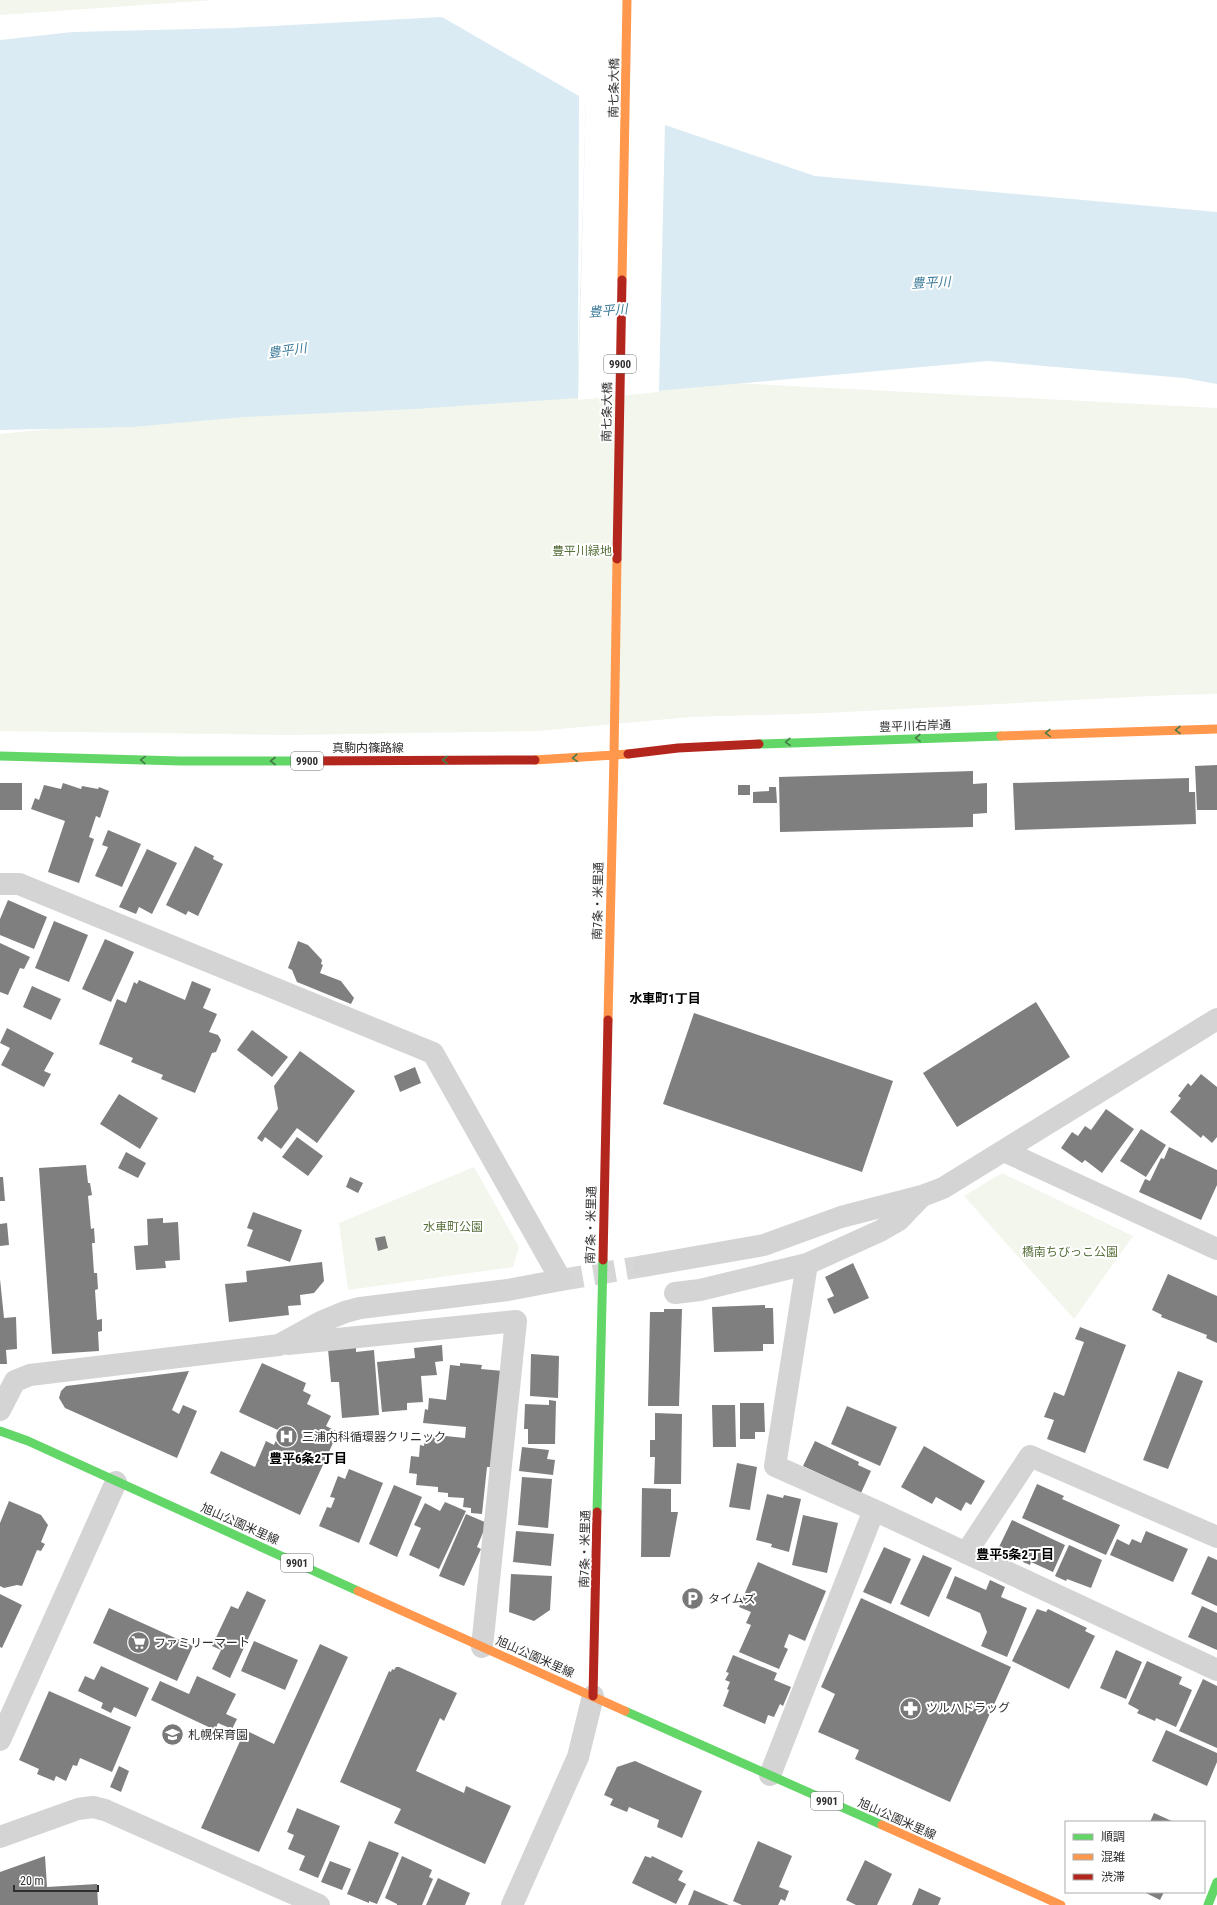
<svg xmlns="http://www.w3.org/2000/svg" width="1217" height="1905" font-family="'Roboto Condensed','Noto Sans JP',sans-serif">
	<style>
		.green { fill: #f2f6ed }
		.water { fill: #daebf3 }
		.pier { fill: #fff }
		.building { fill: #7f7f7f }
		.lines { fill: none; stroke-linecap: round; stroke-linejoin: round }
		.street-tunnel { stroke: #d6d6d6; stroke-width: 22; stroke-dasharray: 22 11; stroke-linecap: butt }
		.street { stroke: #d4d4d4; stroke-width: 22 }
		.fast { stroke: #63d668; stroke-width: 9 }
		.slow { stroke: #ff974d; stroke-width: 9 }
		.jam { stroke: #b3261e; stroke-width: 9 }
		.oneway { stroke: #477b49 }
		.labels { text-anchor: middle; stroke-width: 4; stroke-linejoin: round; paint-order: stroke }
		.shield { fill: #fff; stroke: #6e6e6e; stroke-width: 1 }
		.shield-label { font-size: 11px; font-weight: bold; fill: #303030 }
		.street-label { font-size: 12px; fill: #303030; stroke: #fff }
		.park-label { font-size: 12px; fill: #576f3b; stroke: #fff }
		.poi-label { font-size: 12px; fill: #303030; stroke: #fff; text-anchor: start }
		.water-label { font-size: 13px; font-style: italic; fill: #3a7997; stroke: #fff }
		.neighbourhood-label { font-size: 13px; font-weight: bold; fill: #000; stroke: #fff }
	</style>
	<rect width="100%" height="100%" fill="#fff"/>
	<path class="green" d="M 0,0 L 214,0 L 0,15 Z
		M 578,375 L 1217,408 L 1217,694 L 1172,695 L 826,713 L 690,717 L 538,731 L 288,735 L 0,731 L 0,434 Z
		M 474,1167 L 519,1247 L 513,1267 L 348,1290 L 339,1223 Z
		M 1002,1173 L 1133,1236 L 1074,1319 L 964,1196 Z"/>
	<path class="water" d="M 442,17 L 579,96 L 578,372 L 586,98 L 815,176 L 1217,212 L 1217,384 L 1184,378 L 988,361 L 578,398 L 415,409 L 244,417 L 132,427 L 0,430 L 0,40 L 73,32 L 234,28 Z"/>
	<path class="pier" d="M 586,96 L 665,123 L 659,392 L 578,400 Z"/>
	<path class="building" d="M 1217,765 L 1217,810 L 1197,810 L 1195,766 Z
		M 973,771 L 973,784 L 987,783 L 987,813 L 973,814 L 973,827 L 780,832 L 779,777 Z
		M 1189,778 L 1189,792 L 1195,792 L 1196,824 L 1015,830 L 1013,783 Z
		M 0,783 L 22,783 L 22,810 L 0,810 Z
		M 63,783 L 81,789 L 82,786 L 98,789 L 99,787 L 109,791 L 100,818 L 96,816 L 89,837 L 94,839 L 79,883 L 48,872 L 65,821 L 31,809 L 35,798 L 39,800 L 44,785 L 61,789 Z
		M 738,785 L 750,785 L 750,795 L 738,795 Z
		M 769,787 L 776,787 L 777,803 L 753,803 L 753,792 L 769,791 Z
		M 108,830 L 141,844 L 122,887 L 95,876 L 108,847 L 102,845 Z
		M 195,846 L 214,856 L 213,859 L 223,864 L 198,916 L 188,911 L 186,915 L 166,905 Z
		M 147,849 L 177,863 L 152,914 L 139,907 L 136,914 L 119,907 Z
		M 8,900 L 47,917 L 34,949 L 0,935 L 0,919 Z
		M 54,921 L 88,935 L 69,982 L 35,968 Z
		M 105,939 L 134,952 L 111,1002 L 82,989 Z
		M 298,941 L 308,945 L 322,960 L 321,964 L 323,965 L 320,973 L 341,981 L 354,998 L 351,1004 L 297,982 L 292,970 L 288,968 Z
		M 0,943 L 30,957 L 24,969 L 20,968 L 8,995 L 0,992 Z
		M 139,980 L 185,1000 L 192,981 L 211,989 L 203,1008 L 217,1014 L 209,1032 L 218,1035 L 221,1040 L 216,1052 L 212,1053 L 195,1093 L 161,1079 L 163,1075 L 131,1062 L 133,1058 L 99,1044 L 117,999 L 126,1003 L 134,982 L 137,984 Z
		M 32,986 L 61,999 L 51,1020 L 23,1007 Z
		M 1036,1002 L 1070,1057 L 957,1127 L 923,1073 Z
		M 694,1013 L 893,1081 L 862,1172 L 663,1104 Z
		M 7,1028 L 54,1053 L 44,1071 L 51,1074 L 44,1087 L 1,1065 L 10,1048 L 0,1043 Z
		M 252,1030 L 288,1057 L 272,1077 L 237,1050 Z
		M 300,1051 L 355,1091 L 317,1143 L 297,1128 L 281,1149 L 265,1137 L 262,1142 L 257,1138 L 278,1109 L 274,1086 Z
		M 415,1067 L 421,1083 L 400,1092 L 394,1076 Z
		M 1201,1074 L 1217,1087 L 1217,1137 L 1212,1143 L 1203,1135 L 1201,1138 L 1170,1112 L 1181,1098 L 1178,1096 L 1188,1083 L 1191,1086 Z
		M 119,1094 L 158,1118 L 140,1149 L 100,1124 Z
		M 1106,1109 L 1134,1129 L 1102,1173 L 1085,1160 L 1082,1163 L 1061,1148 L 1072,1132 L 1078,1136 L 1085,1126 L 1091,1130 Z
		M 1141,1129 L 1166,1145 L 1146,1177 L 1120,1161 Z
		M 297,1137 L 323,1156 L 308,1176 L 282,1157 Z
		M 1169,1147 L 1217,1170 L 1217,1185 L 1201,1220 L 1139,1192 L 1145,1179 L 1150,1181 L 1161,1158 L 1164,1159 Z
		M 126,1152 L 146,1163 L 138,1178 L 118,1168 Z
		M 86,1165 L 88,1183 L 90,1183 L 92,1195 L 88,1196 L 91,1229 L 94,1228 L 95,1243 L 92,1243 L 94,1273 L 97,1273 L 98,1289 L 95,1290 L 97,1320 L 102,1319 L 102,1331 L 98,1332 L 99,1351 L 52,1354 L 39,1168 Z
		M 0,1177 L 3,1177 L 5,1201 L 0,1201 Z
		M 350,1177 L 363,1183 L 358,1193 L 346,1187 Z
		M 253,1212 L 302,1230 L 290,1262 L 247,1246 L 253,1230 L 247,1228 Z
		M 163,1218 L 163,1223 L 178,1222 L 180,1260 L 165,1261 L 166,1268 L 136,1270 L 134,1246 L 148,1245 L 147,1219 Z
		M 7,1223 L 9,1245 L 0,1246 L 0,1224 Z
		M 385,1236 L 388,1248 L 378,1251 L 375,1238 Z
		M 322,1262 L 324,1281 L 314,1293 L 300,1295 L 301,1305 L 288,1306 L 289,1315 L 229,1322 L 225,1284 L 247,1282 L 246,1271 Z
		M 853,1263 L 869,1298 L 834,1314 L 827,1299 L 834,1296 L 825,1277 Z
		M 1168,1274 L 1217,1296 L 1217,1343 L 1206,1338 L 1207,1335 L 1161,1317 L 1162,1315 L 1152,1310 Z
		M 0,1279 L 4,1318 L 16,1317 L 17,1349 L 6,1350 L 7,1364 L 0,1364 Z
		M 765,1305 L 765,1308 L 773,1308 L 774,1344 L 763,1344 L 763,1351 L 714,1352 L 712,1307 Z
		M 664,1309 L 682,1309 L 679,1406 L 648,1406 L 650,1312 L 664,1312 Z
		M 1080,1327 L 1126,1345 L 1085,1453 L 1047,1439 L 1054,1420 L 1044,1417 L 1054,1392 L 1064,1396 L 1084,1342 L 1075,1339 Z
		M 442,1345 L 443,1361 L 435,1362 L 437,1375 L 421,1376 L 423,1402 L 407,1403 L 407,1410 L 382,1412 L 377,1362 L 415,1358 L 414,1348 Z
		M 356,1347 L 356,1352 L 374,1350 L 379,1415 L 342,1418 L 339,1382 L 331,1382 L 328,1349 Z
		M 531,1354 L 559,1356 L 558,1398 L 530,1396 Z
		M 262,1363 L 306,1383 L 303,1391 L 311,1395 L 307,1404 L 331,1416 L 326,1426 L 338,1432 L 300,1515 L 210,1473 L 221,1451 L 255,1467 L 266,1441 L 274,1445 L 280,1431 L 239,1412 Z
		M 460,1363 L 482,1365 L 481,1369 L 503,1371 L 493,1467 L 487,1467 L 482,1514 L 471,1513 L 471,1508 L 463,1507 L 464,1498 L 448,1497 L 448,1493 L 438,1492 L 438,1487 L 416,1485 L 417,1474 L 409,1473 L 411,1456 L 419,1457 L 420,1445 L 424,1446 L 426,1434 L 465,1438 L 466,1427 L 423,1423 L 425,1409 L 428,1410 L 429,1398 L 446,1400 L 450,1365 L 460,1366 Z
		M 189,1371 L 172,1410 L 179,1414 L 183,1405 L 197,1411 L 177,1458 L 65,1408 L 59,1398 L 61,1391 L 66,1386 Z
		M 1178,1371 L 1203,1381 L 1168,1469 L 1143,1460 Z
		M 549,1400 L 556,1401 L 555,1444 L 528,1444 L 528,1429 L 524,1429 L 525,1404 L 549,1405 Z
		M 740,1403 L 764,1403 L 765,1432 L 755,1432 L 755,1439 L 740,1439 Z
		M 712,1405 L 735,1405 L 736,1447 L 713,1447 Z
		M 847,1406 L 897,1427 L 880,1466 L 831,1444 Z
		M 655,1413 L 682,1414 L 681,1484 L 654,1484 L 655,1457 L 650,1457 L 650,1440 L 655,1440 Z
		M 815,1441 L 859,1462 L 858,1465 L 871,1471 L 861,1493 L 803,1466 Z
		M 924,1446 L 985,1481 L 971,1505 L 966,1502 L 961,1511 L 936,1497 L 932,1504 L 901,1487 Z
		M 522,1447 L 549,1450 L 547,1459 L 555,1460 L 553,1475 L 519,1471 Z
		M 737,1463 L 757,1467 L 750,1510 L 729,1507 Z
		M 349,1469 L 383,1483 L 359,1543 L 319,1526 L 327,1507 L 331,1508 L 335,1498 L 330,1497 L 338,1476 L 345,1479 Z
		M 522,1477 L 552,1479 L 548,1528 L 518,1525 Z
		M 1037,1484 L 1064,1496 L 1062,1499 L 1120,1525 L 1106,1555 L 1022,1518 Z
		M 394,1485 L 422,1497 L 397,1557 L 369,1544 Z
		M 642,1488 L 671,1489 L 671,1512 L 678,1512 L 670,1557 L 641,1557 Z
		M 767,1494 L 783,1498 L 784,1495 L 801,1499 L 789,1552 L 771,1547 L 772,1544 L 756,1540 Z
		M 9,1501 L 41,1515 L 48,1525 L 41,1542 L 45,1544 L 41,1551 L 37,1550 L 22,1586 L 17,1585 L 4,1588 L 0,1586 L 0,1523 Z
		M 445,1502 L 466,1511 L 439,1569 L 409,1555 L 421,1528 L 414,1525 L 425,1503 L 440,1511 Z
		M 466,1514 L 487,1523 L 477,1547 L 481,1549 L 464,1586 L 439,1576 Z
		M 803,1515 L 838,1523 L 827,1573 L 792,1565 Z
		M 1012,1520 L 1065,1545 L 1053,1572 L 1031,1562 L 1030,1565 L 1023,1562 L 1024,1559 L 999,1547 Z
		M 516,1531 L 554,1534 L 551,1566 L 513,1562 Z
		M 1146,1531 L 1188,1549 L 1173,1582 L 1110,1555 L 1117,1539 L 1129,1545 L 1132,1539 L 1141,1543 Z
		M 1069,1545 L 1102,1560 L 1091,1588 L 1067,1579 L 1066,1581 L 1055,1576 Z
		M 884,1547 L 911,1559 L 891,1604 L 863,1592 Z
		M 923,1555 L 952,1568 L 929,1617 L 900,1604 Z
		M 1208,1556 L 1217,1560 L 1217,1606 L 1191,1594 Z
		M 758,1562 L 826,1591 L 805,1641 L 789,1634 L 784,1647 L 788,1649 L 779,1669 L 739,1652 L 751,1625 L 746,1623 L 751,1612 L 739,1607 Z
		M 511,1574 L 552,1576 L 550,1610 L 534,1621 L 509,1612 Z
		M 955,1576 L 986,1590 L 990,1580 L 1005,1587 L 1001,1597 L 1027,1608 L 1007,1657 L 981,1646 L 987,1632 L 980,1613 L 946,1598 Z
		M 247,1591 L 266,1600 L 230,1678 L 212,1669 L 221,1650 L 212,1646 L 231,1606 L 238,1609 Z
		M 0,1594 L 22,1605 L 2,1648 L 0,1647 Z
		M 861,1598 L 1011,1667 L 950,1802 L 855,1759 L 859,1750 L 818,1732 L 835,1694 L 821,1687 Z
		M 1202,1606 L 1217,1613 L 1217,1650 L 1188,1637 Z
		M 109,1608 L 193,1646 L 177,1681 L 93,1643 Z
		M 1037,1609 L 1046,1612 L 1048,1609 L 1087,1628 L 1085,1631 L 1095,1636 L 1069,1689 L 1012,1661 Z
		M 254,1641 L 298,1660 L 285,1690 L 241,1671 Z
		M 320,1644 L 348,1657 L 259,1852 L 201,1828 L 245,1730 L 274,1744 Z
		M 1116,1650 L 1142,1662 L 1126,1699 L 1100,1688 Z
		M 733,1655 L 777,1673 L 774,1680 L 791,1687 L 783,1706 L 780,1704 L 774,1717 L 768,1715 L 765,1724 L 723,1706 L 729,1690 L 727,1689 L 730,1682 L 725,1680 L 729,1673 L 726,1672 Z
		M 1147,1661 L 1182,1677 L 1179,1684 L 1192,1690 L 1176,1727 L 1156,1718 L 1155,1721 L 1137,1713 L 1139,1710 L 1128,1704 Z
		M 101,1666 L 149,1688 L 136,1717 L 114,1707 L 111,1713 L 101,1708 L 103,1703 L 78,1691 L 85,1676 L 94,1680 Z
		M 396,1667 L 399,1667 L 457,1693 L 444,1721 L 440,1718 L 416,1771 L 464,1793 L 466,1786 L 511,1806 L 485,1864 L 394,1823 L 401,1809 L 340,1782 L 389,1671 L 391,1672 L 392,1669 L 394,1670 Z
		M 197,1676 L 236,1694 L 226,1714 L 237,1719 L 232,1729 L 218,1723 L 215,1730 L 151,1700 L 160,1681 L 189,1694 Z
		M 1203,1679 L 1217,1686 L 1217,1748 L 1179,1731 Z
		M 49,1691 L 131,1727 L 112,1772 L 80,1758 L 77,1766 L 73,1765 L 66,1781 L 56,1776 L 54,1781 L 37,1774 L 39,1769 L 19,1760 Z
		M 1166,1730 L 1217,1753 L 1217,1762 L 1207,1786 L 1152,1761 Z
		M 635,1761 L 702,1791 L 682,1838 L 657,1827 L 659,1820 L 629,1807 L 627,1812 L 610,1805 L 613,1799 L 604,1795 L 617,1767 Z
		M 119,1766 L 129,1771 L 121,1792 L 110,1787 Z
		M 297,1808 L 340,1826 L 318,1878 L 299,1870 L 305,1856 L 288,1849 L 294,1835 L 287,1832 Z
		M 1154,1813 L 1174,1822 L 1150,1822 Z
		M 369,1841 L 399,1853 L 377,1904 L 369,1901 L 369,1903 L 347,1894 Z
		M 758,1841 L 792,1856 L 779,1887 L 789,1891 L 785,1901 L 781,1899 L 778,1905 L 742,1905 L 733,1901 Z
		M 45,1856 L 47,1887 L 97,1884 L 98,1905 L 0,1905 L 0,1872 Z
		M 402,1856 L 432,1870 L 429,1877 L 433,1879 L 422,1905 L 397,1905 L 397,1904 L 385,1898 Z
		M 645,1856 L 651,1858 L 652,1856 L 683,1871 L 678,1880 L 686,1884 L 676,1904 L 632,1883 Z
		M 865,1860 L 892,1874 L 877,1905 L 856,1905 L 846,1900 Z
		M 330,1861 L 351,1869 L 342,1890 L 321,1882 Z
		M 438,1878 L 470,1893 L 465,1905 L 426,1905 Z
		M 919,1888 L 941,1898 L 938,1905 L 912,1905 Z
		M 694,1890 L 729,1905 L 688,1905 Z
		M 1144,1892 L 1164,1892 L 1160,1900 Z"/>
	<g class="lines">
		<path class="street-tunnel" d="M 561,1280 L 644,1266"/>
		<path class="street" d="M 0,884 L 19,884 L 433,1053 L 561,1280 L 508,1290 L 360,1308 L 345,1312 L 321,1322 L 279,1345 L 30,1375 L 15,1381 L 0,1410
			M 1004,1151 L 1217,1249
			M 807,1264 L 775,1466 L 874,1510 L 1217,1670
			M 644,1266 L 764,1245 L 841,1217 L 922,1196 L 943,1188 L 1217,1019
			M 675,1293 L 700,1290 L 807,1264 L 880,1231 L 899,1220 L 921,1197
			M 288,1344 L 516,1321 L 482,1647
			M 966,1553 L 1030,1456 L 1217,1537
			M 0,1740 L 116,1482
			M 770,1775 L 874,1510
			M 0,1837 L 78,1809 L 93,1807 L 105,1810 L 319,1905
			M 512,1905 L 578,1757 L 593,1696"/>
		<path class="fast" d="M 759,744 L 1001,736
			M 0,756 L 180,761 L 298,761
			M 0,1431 L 28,1441 L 358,1591
			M 597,1512 L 603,1260
			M 625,1711 L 882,1825
			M 1208,1905 L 1217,1882"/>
		<path class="slow" d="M 622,280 L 627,0
			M 1001,736 L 1217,729
			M 535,760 L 614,755 L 617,559
			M 608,1020 L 614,755 L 628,754
			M 358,1591 L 625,1711
			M 882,1825 L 1061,1905"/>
		<path class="jam" d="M 617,559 L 622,280
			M 628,754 L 678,748 L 759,744
			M 298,761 L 535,760
			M 603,1260 L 608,1020
			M 593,1696 L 597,1512"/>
	</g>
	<defs><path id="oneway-chevron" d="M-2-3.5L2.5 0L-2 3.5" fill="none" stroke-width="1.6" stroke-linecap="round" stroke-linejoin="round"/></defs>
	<g class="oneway">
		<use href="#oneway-chevron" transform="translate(1178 730) rotate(179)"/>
		<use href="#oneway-chevron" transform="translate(1048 733) rotate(178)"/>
		<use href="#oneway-chevron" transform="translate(918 738) rotate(178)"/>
		<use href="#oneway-chevron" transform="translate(788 742) rotate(177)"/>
		<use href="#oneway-chevron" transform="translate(575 758) rotate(176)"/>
		<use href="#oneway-chevron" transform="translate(143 760) rotate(-178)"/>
		<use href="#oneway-chevron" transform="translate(445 760) rotate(180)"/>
		<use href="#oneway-chevron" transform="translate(273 761) rotate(180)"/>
	</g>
	<defs>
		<symbol id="hospital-disc" viewBox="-11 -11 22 22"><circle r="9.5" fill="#787878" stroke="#fff"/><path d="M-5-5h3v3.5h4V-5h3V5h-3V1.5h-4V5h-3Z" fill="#fff"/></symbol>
		<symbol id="parking-disc" viewBox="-11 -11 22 22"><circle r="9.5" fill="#787878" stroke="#fff"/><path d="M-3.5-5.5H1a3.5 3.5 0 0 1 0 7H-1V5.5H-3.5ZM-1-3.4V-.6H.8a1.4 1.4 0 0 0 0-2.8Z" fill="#fff"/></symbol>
		<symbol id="supermarket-disc" viewBox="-11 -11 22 22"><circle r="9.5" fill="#787878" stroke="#fff"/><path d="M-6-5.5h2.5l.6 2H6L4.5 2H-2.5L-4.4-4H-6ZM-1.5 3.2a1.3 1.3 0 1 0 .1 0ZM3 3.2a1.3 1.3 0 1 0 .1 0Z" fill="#fff"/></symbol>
		<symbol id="pharmacy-disc" viewBox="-11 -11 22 22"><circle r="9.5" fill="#787878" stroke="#fff"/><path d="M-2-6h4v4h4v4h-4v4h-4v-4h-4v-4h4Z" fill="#fff"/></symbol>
		<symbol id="school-disc" viewBox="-11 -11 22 22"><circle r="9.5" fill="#787878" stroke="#fff"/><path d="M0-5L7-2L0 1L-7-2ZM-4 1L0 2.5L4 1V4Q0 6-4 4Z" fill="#fff"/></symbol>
	</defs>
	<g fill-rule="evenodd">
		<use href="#hospital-disc" x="274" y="1424" width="25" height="25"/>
		<use href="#parking-disc" x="680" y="1586" width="25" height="25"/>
		<use href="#supermarket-disc" x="126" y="1630" width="25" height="25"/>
		<use href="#pharmacy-disc" x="898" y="1696" width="25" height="25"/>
		<use href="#school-disc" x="160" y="1722" width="25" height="25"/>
	</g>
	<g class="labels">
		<g class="shield">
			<rect x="604" y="355" width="32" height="18" rx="3"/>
			<rect x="291" y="752" width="32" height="18" rx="3"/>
			<rect x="281" y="1554" width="32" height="18" rx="3"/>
			<rect x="811" y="1792" width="32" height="18" rx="3"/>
		</g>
		<g class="shield-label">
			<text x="620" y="368">9900</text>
			<text x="307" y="765">9900</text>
			<text x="297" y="1567">9901</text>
			<text x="827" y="1805">9901</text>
		</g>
		<g class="street-label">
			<text transform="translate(614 88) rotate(-89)" y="4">南七条大橋</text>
			<text transform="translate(607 412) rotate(-89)" y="4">南七条大橋</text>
			<text transform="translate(915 726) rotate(-2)" y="4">豊平川右岸通</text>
			<text x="368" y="752">真駒内篠路線</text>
			<text transform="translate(598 901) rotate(-89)" y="4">南7条・米里通</text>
			<text transform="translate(591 1225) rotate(-89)" y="4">南7条・米里通</text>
			<text transform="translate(240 1524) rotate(24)" y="4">旭山公園米里線</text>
			<text transform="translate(585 1549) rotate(-89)" y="4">南7条・米里通</text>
			<text transform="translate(535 1657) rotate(24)" y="4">旭山公園米里線</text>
			<text transform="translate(897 1819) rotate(24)" y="4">旭山公園米里線</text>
		</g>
		<g class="park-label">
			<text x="582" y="555">豊平川緑地</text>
			<text x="453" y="1231">水車町公園</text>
			<text x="1070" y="1256">橋南ちびっこ公園</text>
		</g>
		<g class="poi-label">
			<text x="302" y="1441">三浦内科循環器クリニック</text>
			<text x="708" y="1603">タイムズ</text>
			<text x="154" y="1647">ファミリーマート</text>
			<text x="926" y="1712">ツルハドラッグ</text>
			<text x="188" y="1739">札幌保育園</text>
		</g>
		<g class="water-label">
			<text transform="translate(931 282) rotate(-3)" y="5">豊平川</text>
			<text transform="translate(608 310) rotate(-5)" y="5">豊平川</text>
			<text transform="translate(287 350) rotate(-8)" y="5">豊平川</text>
		</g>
		<g class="neighbourhood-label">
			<text x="665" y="1003">水車町1丁目</text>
			<text x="308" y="1463">豊平6条2丁目</text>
			<text x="1015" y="1559">豊平5条2丁目</text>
		</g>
	</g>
	<rect x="1065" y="1821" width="140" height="72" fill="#ffffff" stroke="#acacac"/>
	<rect x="1073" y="1834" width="20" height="6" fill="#63d668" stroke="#acacac"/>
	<text x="1101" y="1841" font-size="12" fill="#303030">順調</text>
	<rect x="1073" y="1854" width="20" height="6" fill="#ff974d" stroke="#acacac"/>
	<text x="1101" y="1861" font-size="12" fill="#303030">混雑</text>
	<rect x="1073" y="1874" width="20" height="6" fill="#b3261e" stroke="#acacac"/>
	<text x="1101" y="1881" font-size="12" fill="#303030">渋滞</text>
	<path d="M14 1885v6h84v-6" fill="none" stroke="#303030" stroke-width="2"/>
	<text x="20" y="1885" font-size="12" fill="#303030" stroke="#ffffff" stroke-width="3" paint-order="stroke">20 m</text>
</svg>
